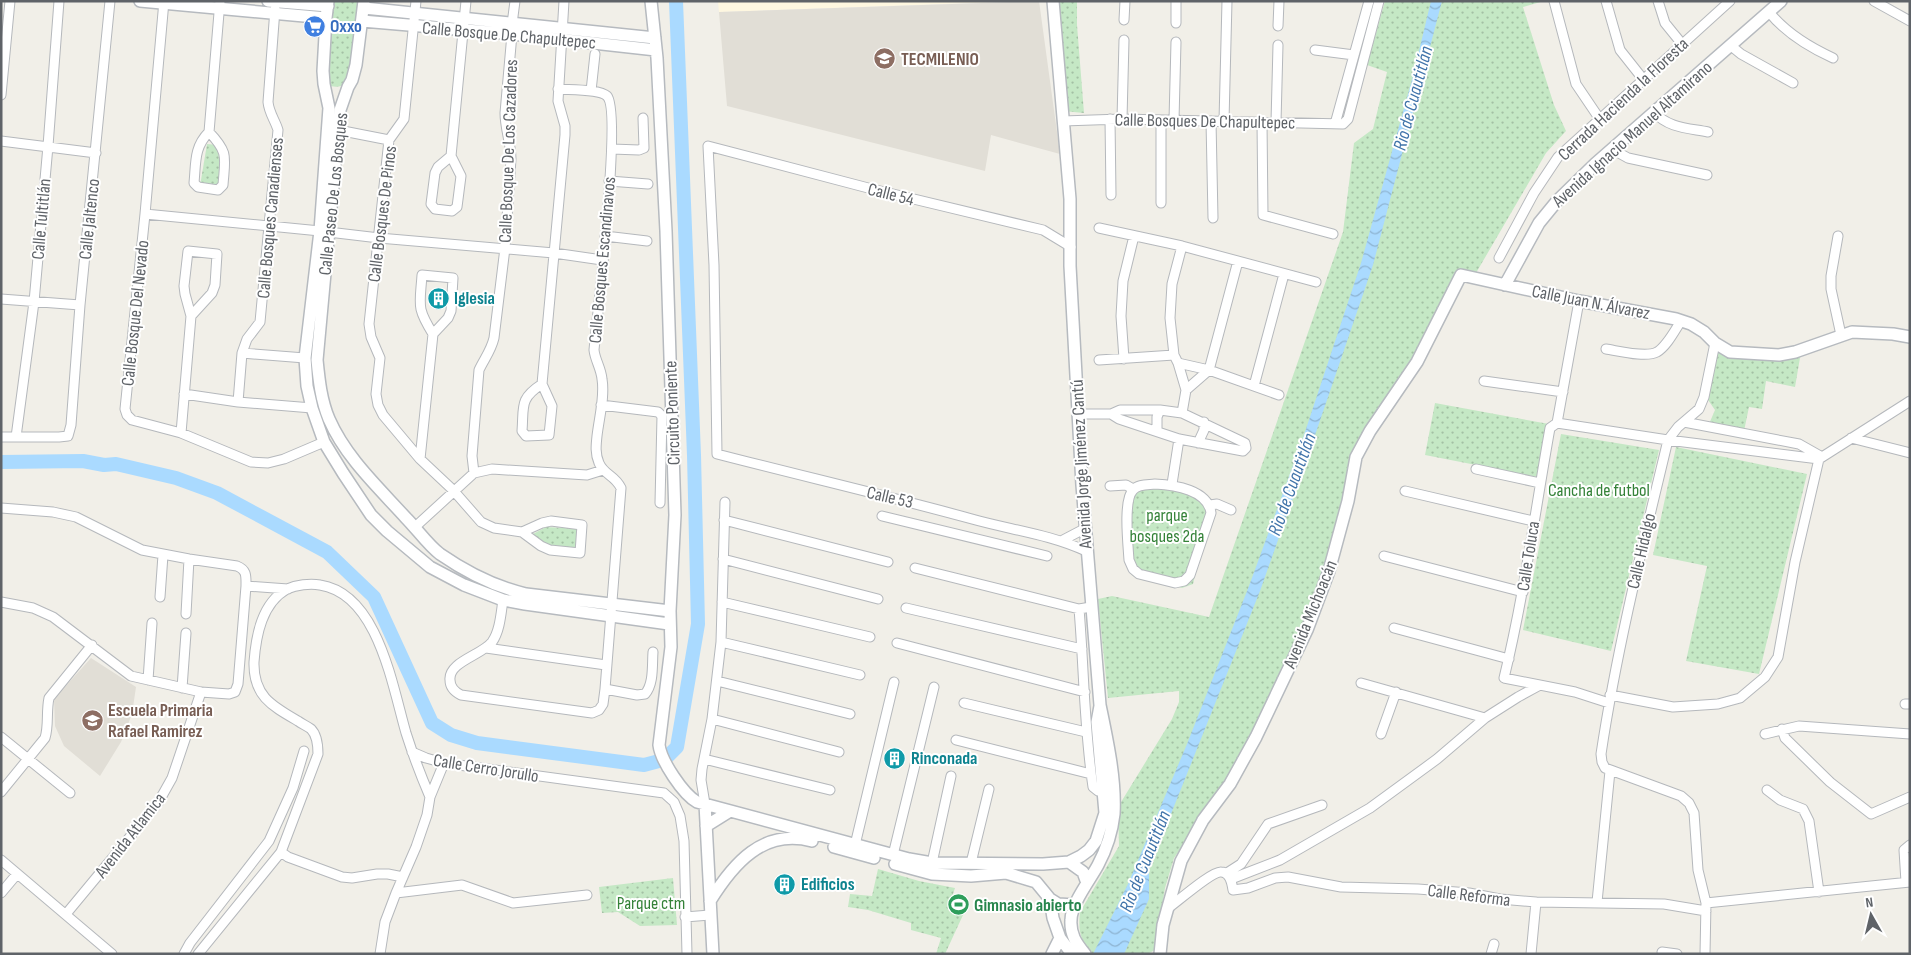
<svg xmlns="http://www.w3.org/2000/svg" width="1911" height="955" font-family="'Sofia Sans Condensed',sans-serif">
	<style>
		.commercial { fill: #fef7e0 }
		.education { fill: #e1ded6 }
		.grass { fill: url(#grass-dots) }
		.water { fill: url(#water-waves) }
		.lines { fill: none; stroke-linecap: round; stroke-linejoin: round }
		.river { stroke: #aadaff; stroke-width: 14 }
		.street-casing { stroke: #b5b8bc; stroke-width: 11 }
		.secondary-casing { stroke: #b6babf; stroke-width: 14 }
		.street { stroke: #fff; stroke-width: 9 }
		.secondary { stroke: #fff; stroke-width: 11 }
		.labels { text-anchor: middle; stroke-width: 4; stroke-linejoin: round; paint-order: stroke }
		.shop-label { font-size: 18px; font-weight: bold; fill: #366cbe; stroke: #fff; text-anchor: start }
		.street-label { font-size: 18px; fill: #5f6368; stroke: #fff }
		.education-label { font-size: 18px; font-weight: bold; fill: #785e54; stroke: #fff; text-anchor: start }
		.culture-label { font-size: 18px; font-weight: bold; fill: #0d838f; stroke: #fff; text-anchor: start }
		.park-label { font-size: 18px; fill: #348238; stroke: #fff }
		.leisure-label { font-size: 18px; font-weight: bold; fill: #27864d; stroke: #fff; text-anchor: start }
		.water-label { font-size: 19px; font-style: italic; fill: #4174aa; stroke: #fff }
	</style>
	<defs>
		<pattern id="grass-dots" width="8" height="8" patternUnits="userSpaceOnUse" patternTransform="scale(1.25)"><rect width="8" height="8" fill="#c5e8c5"/><path d="M2 2h.1M6 6h.1" fill="none" stroke="#a3c0a4" stroke-width="1.8" stroke-linecap="round"/></pattern>
		<pattern id="water-waves" width="16" height="10" patternUnits="userSpaceOnUse" patternTransform="scale(1.25)"><rect width="16" height="10" fill="#aadaff"/><path d="M0 5q4-4 8 0t8 0" fill="none" stroke="#8eb4d2"/></pattern>
	</defs>
	<rect width="100%" height="100%" fill="#f1efe8"/>
	<path class="commercial" d="M 718,1 L 1027,1 L 719,12 Z"/>
	<path class="education" d="M 1039,1 L 1060,154 L 991,135 L 985,171 L 727,106 L 719,12 Z
		M 91,658 L 136,687 L 132,714 L 121,742 L 100,776 L 64,746 L 55,726 L 54,699 Z"/>
	<path class="grass" d="M 332,1 L 359,1 L 349,82 C 341,87 336,88 327,85 Z
		M 1054,1 L 1077,1 L 1077,25 L 1084,113 L 1063,111 Z
		M 1385,1 L 1544,1 L 1523,7 L 1554,105 L 1566,131 L 1546,153 L 1476,273 L 1459,270 L 1414,359 L 1379,410 L 1343,499 L 1324,571 L 1292,649 L 1256,728 L 1227,781 L 1174,858 L 1165,888 L 1155,950 L 1147,954 L 1092,954 C 1080,938 1078,932 1080,912 L 1119,846 L 1118,807 L 1172,719 L 1179,702 L 1179,691 L 1108,698 L 1098,599 L 1112,596 L 1209,617 L 1343,232 L 1354,143 L 1373,129 L 1387,72 L 1367,65 Z
		M 207,144 L 218,145 L 221,189 L 200,186 Z
		M 1717,347 L 1801,352 L 1795,387 L 1766,381 L 1762,409 L 1749,407 L 1744,431 L 1709,424 L 1715,410 L 1706,397 Z
		M 1435,403 L 1549,424 L 1537,477 L 1425,455 Z
		M 1561,434 L 1659,450 L 1611,651 L 1523,630 Z
		M 1676,447 L 1807,474 L 1759,674 L 1686,661 L 1707,566 L 1653,555 Z
		M 1144,486 L 1189,491 L 1211,509 L 1193,584 L 1182,588 L 1162,582 L 1142,580 L 1133,576 L 1128,570 L 1128,509 L 1133,494 Z
		M 546,527 L 582,529 L 580,552 L 549,549 L 533,534 Z
		M 878,869 L 919,881 L 955,888 L 948,909 L 963,915 L 945,954 L 936,954 L 941,938 L 911,930 L 911,923 L 868,910 L 848,907 L 850,894 L 872,896 Z
		M 673,878 L 677,925 L 640,926 L 618,912 L 602,913 L 599,887 Z"/>
	<path class="water" d="M 1431,1 L 1442,1 L 1373,265 L 1312,444 L 1260,591 L 1149,869 L 1149,899 L 1124,954 L 1093,954 L 1128,884 L 1187,744 L 1249,586 L 1302,441 L 1361,263 L 1413,76 Z"/>
	<g class="lines">
		<path class="river" d="M 1,462 L 83,461 L 104,465 L 116,464 L 176,478 L 217,493 L 327,552 L 374,597 L 432,723 L 451,735 L 477,743 L 644,765 L 659,761
			M 668,756 L 677,747 L 698,624 L 694,455 L 676,1"/>
		<defs>
			<path id="street" d="M 164,1 L 145,214 L 125,409 L 127,415 L 132,420 L 181,433 L 251,462 L 268,463 L 284,459 L 324,442
				M 416,1 L 404,119 L 389,140 L 369,324 L 371,337 L 380,358 L 376,394 L 378,405 L 383,415 L 420,459 L 453,490 L 481,522 L 494,528 L 522,532 L 541,546 L 550,550 L 580,553 L 582,525 L 551,521 L 542,523 L 522,532
				M 1554,1 L 1576,84 L 1599,118
				M 1606,1 L 1620,50 L 1643,79
				M 1658,1 L 1665,23 L 1682,44
				M 1874,1 L 1910,21
				M 1769,12 C 1785,32 1809,47 1833,58
				M 1124,20 L 1125,1
				M 1176,23 L 1176,1
				M 512,24 L 515,1
				M 1278,26 L 1279,1
				M 1730,45 L 1741,54 L 1793,83
				M 1315,50 L 1354,55
				M 591,91 L 595,54
				M 1,95 L 10,1
				M 1654,112 C 1668,128 1688,128 1708,132
				M 1110,119 L 1111,195
				M 1122,119 L 1124,40
				M 1174,120 L 1176,42
				M 1063,121 L 1122,119 L 1343,124 L 1348,119 L 1379,1
				M 1211,121 L 1213,218
				M 1224,121 L 1227,1
				M 1262,122 L 1263,215 L 1333,234
				M 1276,122 L 1278,45
				M 1335,124 L 1369,1
				M 338,130 L 389,140
				M 209,132 C 229,153 225,157 223,185 L 218,190 L 198,187 L 194,183 C 196,162 194,147 209,132 L 220,1
				M 1,141 L 96,153
				M 1614,147 L 1619,153 L 1628,158 L 1707,175
				M 612,149 L 639,150 L 644,148 L 643,118
				M 451,156 L 438,167 L 435,173 L 431,204 L 435,209 L 452,211 L 457,207 L 461,176 L 451,156 L 466,1
				M 609,181 L 648,184
				M 1161,203 L 1161,120
				M 145,214 L 320,231 L 379,238 L 554,253 L 602,260
				M 1099,228 L 1182,246 L 1316,282
				M 605,236 L 647,241
				M 1838,236 L 1831,276 L 1831,289 L 1841,335
				M 1182,246 L 1172,284 L 1170,318 L 1174,355 L 1178,363 L 1186,390 L 1182,413
				M 1071,247 L 1043,230 L 872,189 L 708,146 L 714,265 L 717,454 C 802,476 888,496 972,519 C 1011,530 1049,534 1086,551
				M 1499,258 L 1534,193 L 1558,157 L 1730,1
				M 422,275 L 453,278 L 451,311 L 448,318 L 433,334 C 416,307 420,305 422,275 Z
				M 1,299 L 80,305
				M 1579,301 L 1557,423 L 1550,428 C 1535,512 1524,596 1504,678 L 1575,692 L 1609,703
				M 1606,349 C 1619,351 1646,358 1657,352 C 1667,346 1675,330 1681,321
				M 242,353 L 305,358
				M 1124,359 L 1121,316 L 1123,281 L 1134,236
				M 1099,360 L 1174,355
				M 1178,363 L 1209,370 L 1279,395
				M 1209,370 L 1238,261
				M 1484,381 L 1563,392
				M 542,384 C 519,399 524,406 522,431 L 526,436 L 549,435 L 552,406 L 542,384 L 565,135 L 565,126 L 558,101 L 564,1
				M 1254,386 L 1284,274
				M 1186,390 L 1209,370
				M 184,394 L 238,402 L 312,408
				M 238,402 L 242,353 L 247,339 L 260,322 L 278,130 C 275,120 269,113 268,102 L 275,9
				M 601,405 L 658,412 L 662,416 L 660,503
				M 1078,414 L 1111,414 L 1120,410 L 1160,410 L 1182,413 L 1245,443 L 1246,448 L 1243,451 L 1179,439 L 1119,419 L 1111,414
				M 1684,422 L 1799,444 L 1822,457
				M 1557,423 L 1668,440 L 1819,459 L 1910,401
				M 1157,431 L 1157,417 L 1160,410
				M 181,433 L 191,316 L 185,294 L 184,286 L 188,251 L 217,254 L 215,285 L 212,293 L 191,316
				M 1,437 L 59,437 L 68,436 L 71,425 L 80,305 L 110,1
				M 16,437 L 34,302 L 48,146 L 59,1
				M 1851,438 L 1910,453
				M 1198,443 L 1204,430 L 1204,422
				M 420,459 L 433,334
				M 1476,469 L 1540,483
				M 474,473 L 472,456 L 479,370 C 484,359 491,351 494,338 L 505,248 L 511,159 C 511,143 505,129 505,113 L 512,34
				M 1155,484 C 1175,485 1208,490 1211,513 L 1190,575 L 1184,581 L 1175,583 L 1139,574 L 1133,569 L 1129,560 C 1128,544 1123,500 1133,490 C 1138,484 1148,485 1155,484 Z
				M 1172,484 L 1179,439
				M 1110,486 L 1126,485 L 1133,489
				M 1405,491 L 1533,521
				M 1210,505 L 1217,504 L 1231,510
				M 1,508 L 53,512 L 76,517 L 142,550 L 189,559 L 237,566 C 247,570 246,576 246,586 L 238,684 L 235,692 L 229,694 L 201,692 L 131,676 L 53,617 L 33,608 L 1,602
				M 882,516 L 1047,556
				M 724,520 L 888,562
				M 415,527 L 474,473 L 492,469 L 587,475 L 603,470
				M 1063,540 L 1084,529
				M 1384,556 L 1523,592
				M 723,559 L 878,599
				M 915,568 L 1079,609 L 1091,607
				M 246,586 L 288,589
				M 160,597 L 163,555
				M 503,600 C 501,613 500,631 492,642 C 482,655 448,662 450,680 C 450,688 455,692 461,695 L 592,713 L 599,710 L 603,704 L 605,689 L 621,488 C 615,475 604,475 599,463 C 595,454 596,445 597,436 C 599,418 605,397 602,379 C 601,368 595,360 594,350 C 597,317 622,111 607,96 C 600,89 569,90 558,89
				M 722,602 L 870,637
				M 906,608 L 1082,649
				M 1079,609 C 1084,668 1084,728 1093,787 L 1098,791 L 1104,790
				M 186,614 L 189,559
				M 1394,628 L 1509,659
				M 721,642 L 860,675
				M 897,643 L 1085,692
				M 486,648 L 606,665
				M 148,680 L 152,623
				M 717,681 L 850,714
				M 1361,683 L 1485,718
				M 182,688 L 186,633
				M 605,689 L 637,695 L 645,694 C 654,684 652,665 653,652
				M 1610,695 L 1673,707 L 1718,704 L 1740,698 L 1765,677 L 1778,657 L 1795,562 L 1819,459
				M 964,703 L 1086,732
				M 1905,704 L 1910,704
				M 712,719 L 839,752
				M 1782,729 L 1785,738 L 1830,782 L 1871,814 L 1910,797
				M 1381,734 L 1396,692
				M 1765,734 L 1799,726 L 1910,734
				M 1,737 L 70,793
				M 956,740 L 1091,774
				M 412,752 L 426,758 L 444,763 L 664,793 L 674,802 L 680,816 L 684,841 L 687,954
				M 704,759 L 830,790
				M 1767,790 L 1780,800 L 1803,809 L 1809,821 L 1819,892
				M 1,792 L 45,738 C 49,725 46,712 49,698 L 92,645
				M 705,804 L 701,780 L 702,769 L 712,719 L 721,642 L 725,502
				M 855,845 L 894,682
				M 281,852 L 288,857 L 342,877 L 352,878 L 377,874 L 388,874 L 403,877
				M 893,855 L 934,687
				M 1,860 L 112,954
				M 932,863 L 951,776
				M 971,863 L 989,789
				M 1227,873 L 1241,864 L 1268,824 L 1322,805
				M 1231,879 L 1280,860 L 1370,808 L 1437,759 L 1485,718 L 1518,697 L 1540,685
				M 1906,882 L 1904,850 L 1910,845
				M 1,893 L 17,874
				M 396,893 L 462,885 L 513,903 L 587,895
				M 1597,902 L 1610,771
				M 1706,903 L 1910,882
				M 1167,909 C 1177,902 1212,871 1221,872 C 1230,872 1232,883 1233,890 L 1248,888 L 1275,878 L 1288,877 L 1341,887 L 1418,889 L 1469,893 L 1500,899 L 1536,902 L 1664,904 L 1706,911
				M 66,914 L 158,803 L 172,778 L 201,692
				M 685,917 L 710,915
				M 1662,952 L 1677,954
				M 184,954 L 190,943 L 269,841 L 293,788 L 304,751
				M 198,954 L 281,852 L 318,754 C 318,745 317,735 311,729 C 307,726 302,724 298,721 C 272,706 253,696 254,662 C 256,635 262,603 287,589 C 296,585 310,583 320,585 C 378,594 392,685 406,733 C 413,755 421,776 430,797
				M 380,954 L 385,922 L 396,893 L 416,847 L 427,815 L 430,797 L 444,763
				M 1491,954 L 1494,944
				M 1531,954 L 1536,902
				M 1705,954 L 1706,903 L 1698,870 L 1694,813 L 1689,803 L 1681,796 L 1605,768 L 1602,762 L 1601,754 C 1617,648 1643,544 1668,440 L 1678,427 L 1699,409 L 1704,397 L 1715,343"/>
			<path id="secondary" d="M 140,1 L 326,18
				M 268,1 L 328,6
				M 328,1 L 326,18 L 323,71 L 324,84 L 329,108 L 320,231 L 305,358 L 307,386 L 312,408 L 324,442 L 343,473 L 371,515 L 387,531 L 430,567 L 464,585 L 503,600 L 525,604 L 669,624
				M 364,1 L 356,65 L 352,80 L 348,87 L 340,110 L 317,360 C 319,380 321,400 329,419 C 346,458 379,488 406,518 C 417,529 428,545 440,554 C 466,572 496,587 526,594 L 670,611
				M 651,1 L 657,58 L 666,231 L 675,515 L 670,611 L 671,647 L 659,745 C 661,761 683,794 697,802 L 909,859 L 932,863 L 1043,864 L 1069,862 L 1081,856 L 1089,850 L 1096,841 L 1105,813 L 1097,722 L 1100,706
				M 1053,1 L 1070,199 L 1070,266 L 1082,485 L 1100,705 C 1107,739 1116,779 1114,814 C 1112,832 1106,850 1098,865 C 1090,880 1071,904 1071,920 C 1070,934 1076,943 1085,954
				M 364,8 L 655,38
				M 362,21 L 512,34 L 656,50
				M 1505,285 L 1539,223 L 1557,201 L 1595,164 L 1781,1
				M 705,804 L 713,954
				M 706,826 L 730,811
				M 834,847 L 874,858
				M 1069,862 L 1083,872 L 1087,883
				M 895,864 L 932,874 L 971,876 L 1006,873 L 1036,882 L 1050,899 L 1053,918 L 1060,938 L 1072,954
				M 1050,899 L 1058,904 L 1075,905
				M 710,901 C 733,864 763,828 812,841
				M 1052,954 L 1060,938
				M 1160,954 L 1163,925 L 1181,861 L 1203,820 L 1230,784 L 1256,737 L 1307,630 L 1329,571 L 1348,501 L 1356,457 L 1370,431 L 1417,362 L 1461,275 L 1579,301 L 1676,319 L 1691,324 L 1704,332 L 1715,343 L 1730,352 L 1779,355 L 1795,352 L 1852,332 L 1893,334 L 1910,337"/>
		</defs>
		<use href="#street" class="street-casing"/>
		<use href="#secondary" class="secondary-casing"/>
		<use href="#street" class="street"/>
		<use href="#secondary" class="secondary"/>
	</g>
	<defs>
		<symbol id="supermarket-disc" viewBox="-11 -11 22 22"><circle r="9.5" fill="#3f7fe0" stroke="#fff"/><path d="M-6-5.5h2.5l.6 2H6L4.5 2H-2.5L-4.4-4H-6ZM-1.5 3.2a1.3 1.3 0 1 0 .1 0ZM3 3.2a1.3 1.3 0 1 0 .1 0Z" fill="#fff"/></symbol>
		<symbol id="university-disc" viewBox="-11 -11 22 22"><circle r="9.5" fill="#8d6e63" stroke="#fff"/><path d="M0-5L7-2L0 1L-7-2ZM-4 1L0 2.5L4 1V4Q0 6-4 4Z" fill="#fff"/></symbol>
		<symbol id="building-disc" viewBox="-11 -11 22 22"><circle r="9.5" fill="#0f9aa8" stroke="#fff"/><path d="M-4-6H4V6H1V3H-1V6H-4ZM-2.5-4.3h1.7v1.8h-1.7ZM.8-4.3h1.7v1.8H.8ZM-2.5-1h1.7V.8h-1.7ZM.8-1h1.7V.8H.8Z" fill="#fff"/></symbol>
		<symbol id="school-disc" viewBox="-11 -11 22 22"><circle r="9.5" fill="#8d6e63" stroke="#fff"/><path d="M0-5L7-2L0 1L-7-2ZM-4 1L0 2.5L4 1V4Q0 6-4 4Z" fill="#fff"/></symbol>
		<symbol id="stadium-disc" viewBox="-11 -11 22 22"><circle r="9.5" fill="#2e9e5b" stroke="#fff"/><path d="M0-5a6.5 5 0 1 0 0 10a6.5 5 0 1 0 0-10ZM-3.5-1.8h7v3.6h-7Z" fill="#fff"/></symbol>
	</defs>
	<g fill-rule="evenodd">
		<use href="#supermarket-disc" x="302" y="14" width="25" height="25"/>
		<use href="#university-disc" x="872" y="46" width="25" height="25"/>
		<use href="#building-disc" x="426" y="286" width="25" height="25"/>
		<use href="#school-disc" x="80" y="708" width="25" height="25"/>
		<use href="#building-disc" x="882" y="746" width="25" height="25"/>
		<use href="#building-disc" x="772" y="872" width="25" height="25"/>
		<use href="#stadium-disc" x="946" y="892" width="25" height="25"/>
	</g>
	<g class="labels">
		<g class="shop-label">
			<text x="330" y="32">Oxxo</text>
		</g>
		<g class="street-label">
			<text transform="translate(509 35) rotate(5)" y="6">Calle Bosque De Chapultepec</text>
			<text transform="translate(1623 99) rotate(-43)" y="6">Cerrada Hacienda la Floresta</text>
			<text transform="translate(1205 121) rotate(1)" y="6">Calle Bosques De Chapultepec</text>
			<text transform="translate(1632 134) rotate(-42)" y="6">Avenida Ignacio Manuel Altamirano</text>
			<text transform="translate(508 151) rotate(-88)" y="6">Calle Bosque De Los Cazadores</text>
			<text transform="translate(333 194) rotate(-84)" y="6">Calle Paseo De Los Bosques</text>
			<text transform="translate(891 194) rotate(14)" y="6">Calle 54</text>
			<text transform="translate(382 214) rotate(-83)" y="6">Calle Bosques De Pinos</text>
			<text transform="translate(270 218) rotate(-85)" y="6">Calle Bosques Canadienses</text>
			<text transform="translate(41 219) rotate(-85)" y="6">Calle Tultitlán</text>
			<text transform="translate(89 219) rotate(-84)" y="6">Calle Jaltenco</text>
			<text transform="translate(602 260) rotate(-85)" y="6">Calle Bosques Escandinavos</text>
			<text transform="translate(1591 302) rotate(11)" y="6">Calle Juan N. Álvarez</text>
			<text transform="translate(135 313) rotate(-84)" y="6">Calle Bosque Del Nevado</text>
			<text transform="translate(672 413) rotate(-92)" y="6">Circuito Poniente</text>
			<text transform="translate(1081 464) rotate(-93)" y="6">Avenida Jorge Jiménez Cantú</text>
			<text transform="translate(890 497) rotate(13)" y="6">Calle 53</text>
			<text transform="translate(1641 551) rotate(-77)" y="6">Calle Hidalgo</text>
			<text transform="translate(1528 556) rotate(-81)" y="6">Calle Toluca</text>
			<text transform="translate(1310 614) rotate(-68)" y="6">Avenida Michoacán</text>
			<text transform="translate(486 768) rotate(9)" y="6">Calle Cerro Jorullo</text>
			<text transform="translate(130 835) rotate(-52)" y="6">Avenida Atlamica</text>
			<text transform="translate(1469 895) rotate(7)" y="6">Calle Reforma</text>
		</g>
		<g class="education-label">
			<text x="901" y="65">TECMILENIO</text>
			<text x="108" y="716">Escuela Primaria<tspan x="108" dy="21">Rafael Ramirez</tspan></text>
		</g>
		<g class="culture-label">
			<text x="454" y="304">Iglesia</text>
			<text x="911" y="764">Rinconada</text>
			<text x="801" y="890">Edificios</text>
		</g>
		<g class="park-label">
			<text x="1599" y="496">Cancha de futbol</text>
			<text x="1167" y="521">parque<tspan x="1167" dy="21">bosques 2da</tspan></text>
			<text x="651" y="909">Parque ctm</text>
		</g>
		<g class="leisure-label">
			<text x="974" y="911">Gimnasio abierto</text>
		</g>
		<g class="water-label">
			<text transform="translate(1412 98) rotate(-75)" y="7">Rio de Cuautitlán</text>
			<text transform="translate(1291 484) rotate(-70)" y="7">Rio de Cuautitlán</text>
			<text transform="translate(1144 861) rotate(-68)" y="7">Rio de Cuautitlán</text>
		</g>
	</g>
	<rect width="1911" height="955" fill="none" stroke="#5f6368" stroke-width="5"/>
	<g transform="translate(1871 915) rotate(352)" stroke="#ffffff" stroke-width="4" paint-order="stroke">
	<path d="M0-4L9 19L0 12L-9 19Z" fill="#5f6368"/>
	<text y="-8" font-size="14" font-weight="bold" text-anchor="middle" fill="#5f6368">N</text>
	</g>
</svg>
